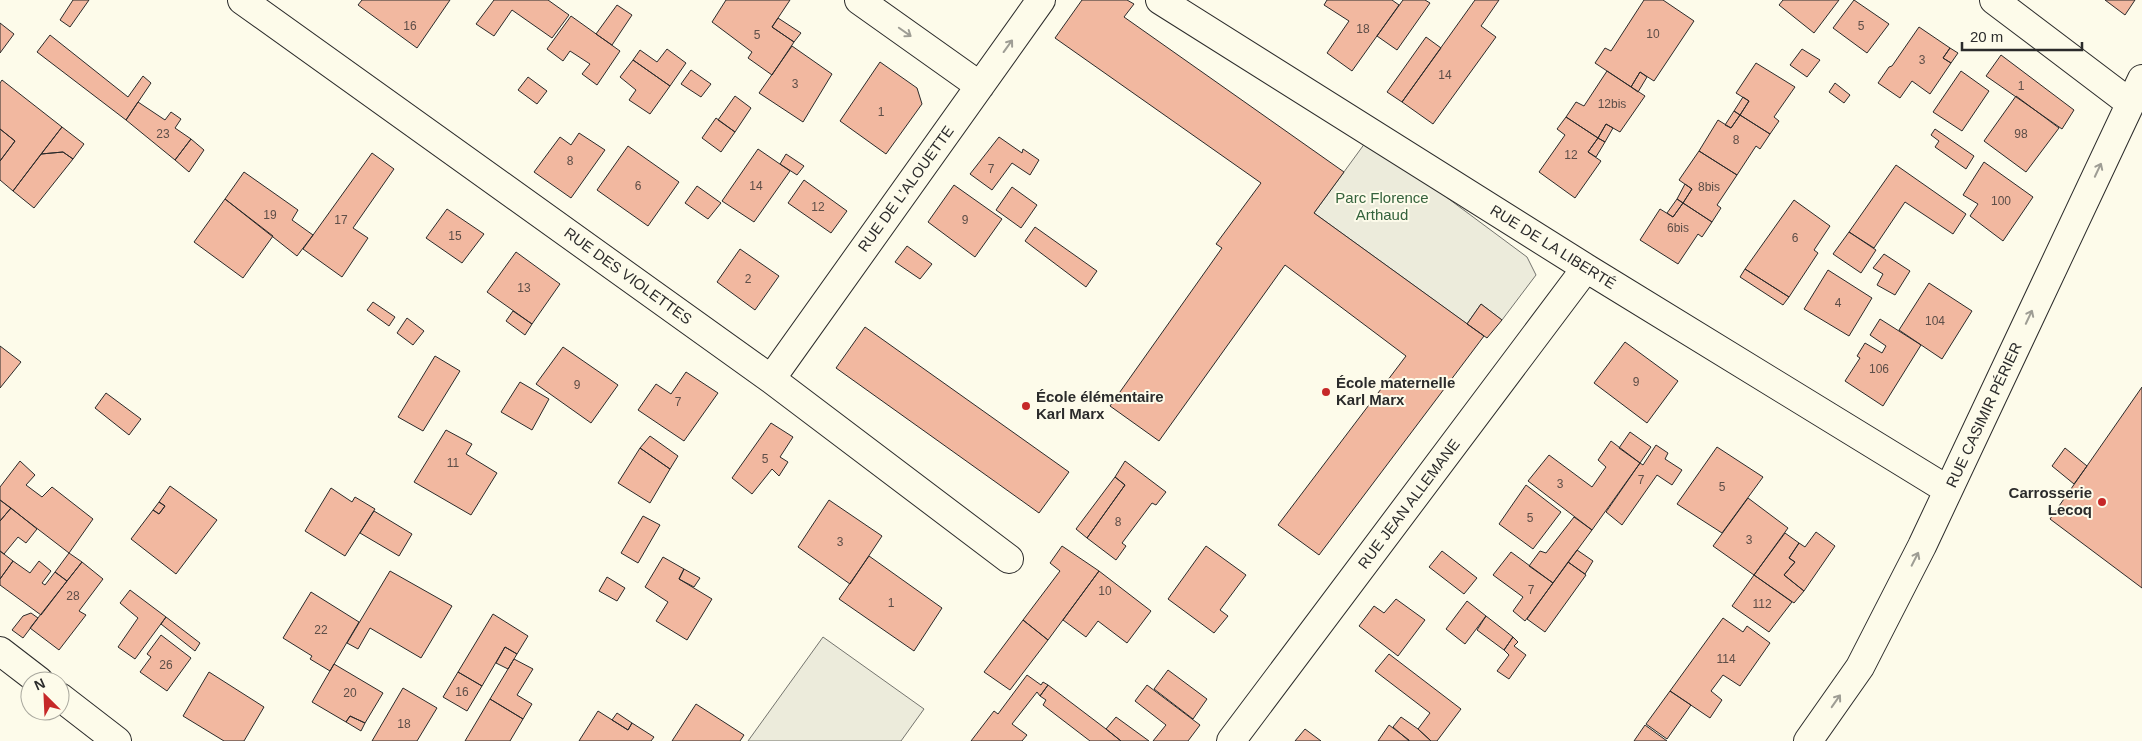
<svg xmlns="http://www.w3.org/2000/svg" width="2142" height="741" font-family="Helvetica,sans-serif">
	<style>
		.green { fill: #ecebdb; stroke: #74746e }
		.building { fill: #f2b8a0; stroke: #2b2b2b }
		.lines { fill: none; stroke-linecap: round; stroke-linejoin: round }
		.minor-casing { stroke: #2b2b2b; stroke-width: 30 }
		.minor { stroke: #fdfbea; stroke-width: 28 }
		.oneway { stroke: #9e9d94 }
		.poi-dot { fill: #c62828; stroke: #fdfbea; stroke-width: 2 }
		.labels { text-anchor: middle; stroke-width: 4; stroke-linejoin: round; paint-order: stroke }
		.number-label { font-size: 12px; fill: #5d4e48 }
		.street-label { font-size: 15px; fill: #2b2b2b; stroke: #fdfbea }
		.park-label { font-size: 15px; fill: #34623c; stroke: #fdfbea }
		.poi-label { font-size: 15px; font-weight: bold; fill: #2b2b2b; stroke: #fdfbea; text-anchor: start }
	</style>
	<rect width="100%" height="100%" fill="#fdfbea"/>
	<path class="green" d="M 1368,139 L 1527,257 L 1536,275 L 1502,320 L 1481,304 L 1467,324 L 1314,213 Z
		M 823,637 L 924,709 L 901,741 L 748,741 Z"/>
	<path class="building" d="M 73,0 L 89,0 L 70,27 L 60,20 Z
		M 362,0 L 450,0 L 417,48 L 358,5 Z
		M 494,0 L 548,0 L 569,15 L 552,38 L 512,10 L 494,36 L 476,24 Z
		M 726,0 L 790,0 L 772,27 L 794,42 L 772,75 L 748,58 L 752,52 L 712,22 Z
		M 1082,0 L 1127,0 L 1134,4 L 1124,17 L 1344,172 L 1314,213 L 1484,336 L 1319,555 L 1278,525 L 1406,356 L 1285,265 L 1159,441 L 1110,406 L 1222,248 L 1216,244 L 1261,183 L 1055,38 Z
		M 1327,0 L 1392,0 L 1399,5 L 1352,71 L 1327,53 L 1349,21 L 1324,5 Z
		M 1403,0 L 1425,0 L 1430,3 L 1397,50 L 1377,36 Z
		M 1475,0 L 1499,0 L 1481,26 L 1496,37 L 1433,124 L 1402,102 Z
		M 1644,0 L 1663,0 L 1694,21 L 1654,81 L 1640,72 L 1631,87 L 1595,63 L 1605,48 L 1611,51 Z
		M 1783,0 L 1839,0 L 1814,33 L 1779,5 Z
		M 1854,0 L 1889,24 L 1867,53 L 1833,28 Z
		M 2105,0 L 2135,0 L 2125,15 Z
		M 617,5 L 632,15 L 612,45 L 596,34 Z
		M 571,16 L 620,51 L 597,85 L 582,74 L 590,64 L 570,51 L 563,61 L 547,49 Z
		M 778,18 L 801,33 L 794,42 L 772,27 Z
		M 0,23 L 14,34 L 0,53 Z
		M 1919,27 L 1950,48 L 1943,58 L 1951,63 L 1930,94 L 1912,81 L 1900,98 L 1878,83 L 1889,67 L 1892,66 Z
		M 50,35 L 128,97 L 143,76 L 151,83 L 126,120 L 37,52 Z
		M 1426,37 L 1441,48 L 1402,102 L 1387,92 Z
		M 792,46 L 832,74 L 803,122 L 759,93 Z
		M 1950,48 L 1958,53 L 1951,63 L 1943,58 Z
		M 667,49 L 686,63 L 670,86 L 633,60 L 640,50 L 657,62 Z
		M 1802,49 L 1820,60 L 1807,77 L 1790,65 Z
		M 2001,55 L 2074,110 L 2062,129 L 1986,76 Z
		M 633,60 L 670,86 L 650,114 L 629,100 L 636,90 L 620,77 Z
		M 880,62 L 917,88 L 922,104 L 886,154 L 840,121 Z
		M 1756,63 L 1795,87 L 1774,117 L 1779,121 L 1770,134 L 1740,115 L 1749,101 L 1736,93 Z
		M 691,70 L 711,84 L 701,97 L 681,84 Z
		M 1607,71 L 1645,96 L 1620,132 L 1606,124 L 1598,138 L 1566,117 L 1576,102 L 1584,106 Z
		M 1961,71 L 1989,91 L 1962,131 L 1933,112 Z
		M 1640,72 L 1647,77 L 1638,92 L 1631,87 Z
		M 528,77 L 547,91 L 537,104 L 518,90 Z
		M 2,80 L 62,127 L 13,191 L 0,180 L 0,161 L 15,141 L 0,129 L 0,83 Z
		M 1835,83 L 1850,95 L 1844,103 L 1829,92 Z
		M 735,96 L 751,108 L 735,132 L 718,120 Z
		M 2016,96 L 2059,128 L 2026,172 L 1984,141 Z
		M 1743,97 L 1749,101 L 1740,115 L 1734,111 Z
		M 138,102 L 165,120 L 171,112 L 181,119 L 175,128 L 191,139 L 175,160 L 126,120 Z
		M 1734,111 L 1740,115 L 1731,128 L 1725,125 Z
		M 1740,115 L 1770,134 L 1760,149 L 1756,146 L 1737,175 L 1699,151 L 1718,120 L 1731,128 Z
		M 1566,117 L 1598,138 L 1588,152 L 1601,161 L 1575,198 L 1539,172 L 1565,135 L 1557,129 Z
		M 716,118 L 735,132 L 721,152 L 702,138 Z
		M 1606,124 L 1613,128 L 1605,142 L 1598,138 Z
		M 62,127 L 84,144 L 73,159 L 63,152 L 41,154 Z
		M 0,129 L 15,141 L 0,161 Z
		M 1935,129 L 1974,156 L 1966,169 L 1935,147 L 1939,141 L 1931,135 Z
		M 579,133 L 605,150 L 571,198 L 534,172 L 560,137 L 571,145 Z
		M 999,137 L 1022,153 L 1023,149 L 1039,160 L 1030,175 L 1012,163 L 992,190 L 970,174 Z
		M 1598,138 L 1605,142 L 1596,157 L 1588,152 Z
		M 191,139 L 204,150 L 189,172 L 175,160 Z
		M 628,146 L 679,182 L 648,226 L 597,190 Z
		M 758,149 L 790,171 L 754,222 L 722,201 Z
		M 1699,151 L 1737,175 L 1717,205 L 1721,208 L 1712,222 L 1683,203 L 1692,189 L 1679,180 Z
		M 63,152 L 73,159 L 34,208 L 13,191 L 41,154 Z
		M 372,153 L 394,169 L 353,228 L 368,238 L 342,277 L 303,249 Z
		M 786,154 L 804,166 L 797,175 L 780,164 Z
		M 1984,162 L 2033,197 L 2003,241 L 1970,216 L 1978,204 L 1963,195 Z
		M 1896,165 L 1966,214 L 1953,234 L 1905,202 L 1874,248 L 1849,232 Z
		M 244,172 L 298,210 L 292,220 L 313,235 L 297,256 L 225,199 Z
		M 804,180 L 847,211 L 831,233 L 788,203 Z
		M 1685,184 L 1692,189 L 1683,203 L 1677,199 Z
		M 954,185 L 1002,219 L 975,257 L 928,222 Z
		M 697,186 L 721,203 L 708,219 L 685,203 Z
		M 1012,187 L 1037,205 L 1021,228 L 996,210 Z
		M 225,199 L 273,236 L 243,278 L 194,242 Z
		M 1677,199 L 1683,203 L 1673,217 L 1667,213 Z
		M 1794,200 L 1830,226 L 1814,250 L 1818,253 L 1789,297 L 1745,269 Z
		M 1683,203 L 1712,222 L 1702,237 L 1698,234 L 1678,264 L 1640,240 L 1660,209 L 1673,217 Z
		M 447,209 L 484,234 L 462,263 L 426,238 Z
		M 1035,227 L 1097,271 L 1086,287 L 1025,241 Z
		M 1849,232 L 1876,250 L 1861,273 L 1833,254 Z
		M 907,246 L 932,264 L 920,279 L 895,262 Z
		M 740,249 L 779,276 L 755,310 L 717,282 Z
		M 516,252 L 560,284 L 532,324 L 487,292 Z
		M 1884,254 L 1910,271 L 1895,295 L 1877,285 L 1883,274 L 1873,268 Z
		M 1745,269 L 1789,297 L 1783,305 L 1740,277 Z
		M 1828,270 L 1872,298 L 1849,336 L 1804,309 Z
		M 1929,283 L 1972,311 L 1942,359 L 1899,330 Z
		M 373,302 L 395,317 L 389,326 L 367,310 Z
		M 1481,304 L 1502,320 L 1487,338 L 1467,324 Z
		M 513,311 L 532,324 L 525,335 L 506,321 Z
		M 407,318 L 424,331 L 413,345 L 397,333 Z
		M 1880,319 L 1921,345 L 1883,406 L 1845,381 L 1860,358 L 1857,356 L 1865,343 L 1882,353 L 1886,346 L 1870,335 Z
		M 865,327 L 1069,472 L 1039,513 L 836,368 Z
		M 1625,342 L 1678,381 L 1647,423 L 1594,383 Z
		M 0,346 L 21,362 L 0,388 Z
		M 563,347 L 618,385 L 591,423 L 536,384 Z
		M 435,356 L 460,371 L 423,431 L 398,417 Z
		M 686,372 L 718,393 L 684,441 L 638,410 L 656,384 L 671,394 Z
		M 520,382 L 549,399 L 532,430 L 501,412 Z
		M 2142,387 L 2142,588 L 2050,519 Z
		M 106,393 L 141,419 L 129,435 L 95,408 Z
		M 771,423 L 793,437 L 780,457 L 788,462 L 779,476 L 772,469 L 752,494 L 732,478 Z
		M 446,430 L 472,444 L 466,454 L 497,473 L 471,515 L 414,482 Z
		M 1630,432 L 1651,447 L 1640,463 L 1619,448 Z
		M 650,436 L 678,456 L 670,469 L 640,448 Z
		M 1611,441 L 1640,463 L 1592,530 L 1528,481 L 1549,455 L 1592,487 L 1606,467 L 1598,460 Z
		M 1656,445 L 1668,453 L 1665,459 L 1682,470 L 1672,485 L 1657,475 L 1622,525 L 1606,512 L 1640,463 L 1643,465 Z
		M 1717,447 L 1763,477 L 1722,533 L 1677,504 Z
		M 640,448 L 670,469 L 650,503 L 618,483 Z
		M 2065,448 L 2087,466 L 2074,484 L 2052,466 Z
		M 20,461 L 35,475 L 26,485 L 42,497 L 52,487 L 93,519 L 69,553 L 0,500 L 0,487 Z
		M 1125,461 L 1166,492 L 1156,505 L 1152,503 L 1122,543 L 1126,546 L 1116,560 L 1087,538 L 1125,485 L 1115,477 Z
		M 1115,477 L 1125,485 L 1087,538 L 1076,529 Z
		M 1526,485 L 1561,512 L 1533,549 L 1499,524 Z
		M 170,486 L 217,520 L 176,574 L 131,539 L 153,510 L 159,514 L 165,506 L 159,502 Z
		M 331,488 L 352,502 L 355,497 L 375,509 L 345,556 L 305,531 Z
		M 1748,498 L 1788,528 L 1754,575 L 1713,546 Z
		M 0,500 L 11,508 L 0,521 Z
		M 829,500 L 882,536 L 850,584 L 798,547 Z
		M 159,502 L 165,506 L 159,514 L 153,510 Z
		M 11,508 L 37,529 L 26,543 L 18,537 L 4,554 L 0,551 L 0,521 Z
		M 374,511 L 412,534 L 399,556 L 360,533 Z
		M 643,516 L 660,525 L 638,563 L 621,553 Z
		M 1574,517 L 1592,530 L 1553,583 L 1529,566 L 1540,551 L 1546,553 Z
		M 1816,532 L 1835,546 L 1804,591 L 1784,575 L 1795,562 L 1789,558 L 1799,543 L 1805,547 Z
		M 1785,533 L 1799,543 L 1789,558 L 1795,562 L 1784,575 L 1804,591 L 1794,603 L 1754,575 Z
		M 1062,546 L 1099,571 L 1048,640 L 1023,620 L 1060,571 L 1050,563 Z
		M 1206,546 L 1246,575 L 1220,610 L 1228,616 L 1214,633 L 1168,599 Z
		M 1577,550 L 1593,561 L 1585,574 L 1568,562 Z
		M 0,551 L 13,561 L 0,579 Z
		M 1442,551 L 1477,578 L 1464,594 L 1429,567 Z
		M 1511,552 L 1553,583 L 1525,621 L 1513,611 L 1523,597 L 1493,575 Z
		M 69,553 L 82,562 L 67,581 L 55,572 Z
		M 869,556 L 942,608 L 914,651 L 839,599 Z
		M 663,557 L 684,569 L 679,579 L 712,599 L 687,640 L 656,621 L 668,602 L 645,587 Z
		M 13,561 L 30,573 L 39,561 L 51,571 L 42,583 L 45,585 L 55,572 L 67,581 L 41,615 L 0,585 L 0,579 Z
		M 82,562 L 103,579 L 79,611 L 86,615 L 59,650 L 30,628 Z
		M 1568,562 L 1586,575 L 1545,632 L 1527,619 Z
		M 684,569 L 700,578 L 694,587 L 679,579 Z
		M 390,571 L 452,606 L 421,658 L 370,628 L 358,649 L 347,643 Z
		M 1099,571 L 1151,611 L 1127,643 L 1098,621 L 1086,637 L 1063,620 Z
		M 1754,575 L 1792,602 L 1769,632 L 1732,606 Z
		M 607,577 L 625,588 L 617,601 L 599,591 Z
		M 130,590 L 166,617 L 135,659 L 118,647 L 138,618 L 120,603 Z
		M 311,592 L 359,622 L 330,671 L 310,659 L 312,656 L 283,638 Z
		M 1396,599 L 1425,620 L 1398,656 L 1359,626 L 1374,606 L 1384,613 Z
		M 1467,601 L 1486,616 L 1465,644 L 1446,629 Z
		M 31,613 L 38,618 L 23,638 L 12,630 L 23,616 Z
		M 493,614 L 528,636 L 517,654 L 505,647 L 482,686 L 458,672 Z
		M 1486,616 L 1513,637 L 1504,650 L 1477,630 Z
		M 166,617 L 200,643 L 195,651 L 161,624 Z
		M 1723,618 L 1743,632 L 1747,626 L 1770,643 L 1740,686 L 1723,675 L 1711,691 L 1722,700 L 1710,718 L 1670,691 Z
		M 1023,620 L 1048,640 L 1010,690 L 984,672 Z
		M 161,635 L 191,658 L 167,691 L 140,672 L 151,657 L 147,654 Z
		M 1513,637 L 1518,642 L 1514,646 L 1526,655 L 1509,679 L 1497,671 L 1509,655 L 1504,650 Z
		M 505,647 L 517,654 L 508,669 L 496,663 Z
		M 1389,654 L 1461,709 L 1437,741 L 1431,741 L 1418,729 L 1430,713 L 1375,671 Z
		M 514,659 L 533,669 L 517,695 L 532,704 L 523,719 L 490,699 Z
		M 334,664 L 383,693 L 365,723 L 350,716 L 346,722 L 312,702 Z
		M 1168,670 L 1207,699 L 1193,719 L 1154,689 Z
		M 209,672 L 264,707 L 244,741 L 224,741 L 183,716 Z
		M 458,672 L 482,686 L 467,711 L 443,697 Z
		M 1027,675 L 1041,685 L 1043,682 L 1048,685 L 1040,696 L 1037,692 L 1012,724 L 1027,735 L 1022,741 L 971,741 L 994,711 L 998,714 Z
		M 1048,685 L 1106,729 L 1121,741 L 1090,741 L 1043,705 L 1046,700 L 1040,696 Z
		M 1147,685 L 1200,725 L 1188,741 L 1153,741 L 1166,725 L 1135,701 Z
		M 403,688 L 437,708 L 417,741 L 372,741 Z
		M 1670,691 L 1691,705 L 1667,739 L 1646,724 Z
		M 490,699 L 523,719 L 510,741 L 465,741 Z
		M 696,704 L 744,735 L 740,741 L 672,741 Z
		M 598,711 L 628,730 L 632,723 L 654,737 L 651,741 L 579,741 Z
		M 617,713 L 632,723 L 628,730 L 612,720 Z
		M 350,716 L 365,723 L 361,731 L 346,722 Z
		M 1116,717 L 1149,741 L 1121,741 L 1106,729 Z
		M 1401,717 L 1418,729 L 1431,741 L 1409,741 L 1393,727 Z
		M 1389,725 L 1409,740 L 1409,741 L 1378,741 Z
		M 1645,725 L 1667,741 L 1634,741 Z
		M 1305,729 L 1321,741 L 1295,741 Z"/>
	<g class="lines">
		<defs>
			<path id="minor" d="M 242,0 L 771,379 L 1009,559
				M 859,0 L 980,86
				M 1160,0 L 1586,268 L 1948,490
				M 1994,0 L 2130,103
				M 771,379 L 1041,0
				M 0,651 L 39,681
				M 60,697 L 117,741
				M 1231,741 L 1586,268
				M 1808,741 L 1860,667 L 1922,546 L 2142,79"/>
		</defs>
		<use href="#minor" class="minor-casing"/>
		<use href="#minor" class="minor"/>
	</g>
	<defs><path id="oneway-shaft" d="M-6 0H5M1.5-3L5.5 0L1.5 3" fill="none" stroke-width="1.6" stroke-linecap="round" stroke-linejoin="round" transform="scale(1.25)"/></defs>
	<g class="oneway">
		<use href="#oneway-shaft" transform="translate(905 32) rotate(35)"/>
		<use href="#oneway-shaft" transform="translate(1008 46) rotate(-54)"/>
		<use href="#oneway-shaft" transform="translate(2098 170) rotate(-65)"/>
		<use href="#oneway-shaft" transform="translate(2029 317) rotate(-65)"/>
		<use href="#oneway-shaft" transform="translate(1915 559) rotate(-63)"/>
		<use href="#oneway-shaft" transform="translate(1836 701) rotate(-55)"/>
	</g>
	<g class="poi-dot">
		<circle cx="1326" cy="392" r="5"/>
		<circle cx="1026" cy="406" r="5"/>
		<circle cx="2102" cy="502" r="5"/>
	</g>
	<g class="labels">
		<g class="number-label">
			<text x="410" y="30">16</text>
			<text x="1861" y="30">5</text>
			<text x="1363" y="33">18</text>
			<text x="1653" y="38">10</text>
			<text x="757" y="39">5</text>
			<text x="1922" y="64">3</text>
			<text x="1445" y="79">14</text>
			<text x="795" y="88">3</text>
			<text x="2021" y="90">1</text>
			<text x="1612" y="108">12bis</text>
			<text x="881" y="116">1</text>
			<text x="163" y="138">23</text>
			<text x="2021" y="138">98</text>
			<text x="1736" y="144">8</text>
			<text x="1571" y="159">12</text>
			<text x="570" y="165">8</text>
			<text x="991" y="173">7</text>
			<text x="638" y="190">6</text>
			<text x="756" y="190">14</text>
			<text x="1709" y="191">8bis</text>
			<text x="2001" y="205">100</text>
			<text x="818" y="211">12</text>
			<text x="270" y="219">19</text>
			<text x="341" y="224">17</text>
			<text x="965" y="224">9</text>
			<text x="1678" y="232">6bis</text>
			<text x="455" y="240">15</text>
			<text x="1795" y="242">6</text>
			<text x="748" y="283">2</text>
			<text x="524" y="292">13</text>
			<text x="1838" y="307">4</text>
			<text x="1935" y="325">104</text>
			<text x="1879" y="373">106</text>
			<text x="1636" y="386">9</text>
			<text x="577" y="389">9</text>
			<text x="678" y="406">7</text>
			<text x="765" y="463">5</text>
			<text x="453" y="467">11</text>
			<text x="1641" y="484">7</text>
			<text x="1560" y="488">3</text>
			<text x="1722" y="491">5</text>
			<text x="1530" y="522">5</text>
			<text x="1118" y="526">8</text>
			<text x="1749" y="544">3</text>
			<text x="840" y="546">3</text>
			<text x="1531" y="594">7</text>
			<text x="1105" y="595">10</text>
			<text x="73" y="600">28</text>
			<text x="891" y="607">1</text>
			<text x="1762" y="608">112</text>
			<text x="321" y="634">22</text>
			<text x="1726" y="663">114</text>
			<text x="166" y="669">26</text>
			<text x="462" y="696">16</text>
			<text x="350" y="697">20</text>
			<text x="404" y="728">18</text>
		</g>
		<g class="street-label">
			<text transform="translate(906 189) rotate(-54)" y="5">RUE DE L'ALOUETTE</text>
			<text transform="translate(1553 247) rotate(32)" y="5">RUE DE LA LIBERTÉ</text>
			<text transform="translate(628 276) rotate(36)" y="5">RUE DES VIOLETTES</text>
			<text transform="translate(1984 415) rotate(-65)" y="5">RUE CASIMIR PÉRIER</text>
			<text transform="translate(1409 504) rotate(-53)" y="5">RUE JEAN ALLEMANE</text>
		</g>
		<g class="park-label">
			<text x="1382" y="203">Parc Florence<tspan x="1382" dy="17">Arthaud</tspan></text>
		</g>
		<g class="poi-label">
			<text x="1336" y="388">École maternelle<tspan x="1336" dy="17">Karl Marx</tspan></text>
			<text x="1036" y="402">École élémentaire<tspan x="1036" dy="17">Karl Marx</tspan></text>
			<text x="2092" y="498" text-anchor="end">Carrosserie<tspan x="2092" dy="17">Lecoq</tspan></text>
		</g>
	</g>
	<g transform="translate(45 696) rotate(336)"><circle r="24" fill="#fdfbea" stroke="#a9a89e"/>
	<path d="M0-4L9 19L0 12L-9 19Z" fill="#c62828"/>
	<text y="-8" font-size="14" font-weight="bold" text-anchor="middle" fill="#2b2b2b">N</text>
	</g>
	<path d="M1962 42v8h120v-8" fill="none" stroke="#2b2b2b" stroke-width="2.5"/>
	<text x="1970" y="42" font-size="15" fill="#2b2b2b" stroke="#fdfbea" stroke-width="4" paint-order="stroke">20 m</text>
</svg>
